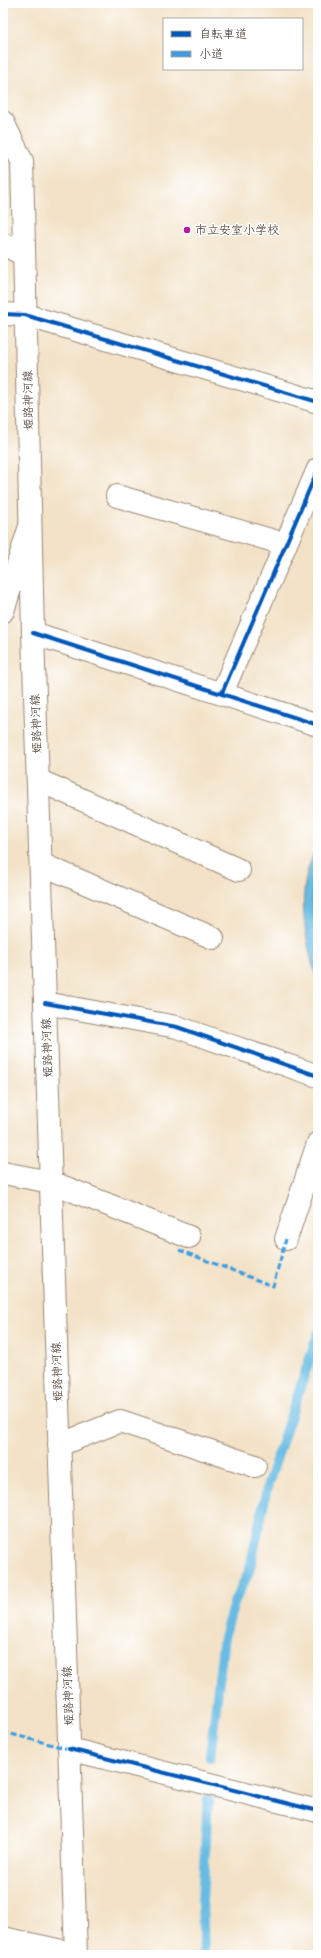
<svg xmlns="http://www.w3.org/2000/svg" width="321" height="1958" font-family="Itim,'Klee One',sans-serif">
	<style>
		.water { fill: #67bce4; stroke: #517381 }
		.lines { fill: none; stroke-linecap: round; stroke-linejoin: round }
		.stream { stroke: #67bce4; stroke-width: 10 }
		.minor-casing { stroke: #978672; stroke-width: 24 }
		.major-casing { stroke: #978672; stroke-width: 24 }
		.minor { stroke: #fff; stroke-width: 22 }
		.major { stroke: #fff; stroke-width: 22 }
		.quiet { stroke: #3f9ce0; stroke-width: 3; stroke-dasharray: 6 3; stroke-linecap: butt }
		.cycleway-casing { stroke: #fff; stroke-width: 6 }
		.cycleway { stroke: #0057b8; stroke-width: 4 }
		.poi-dot { fill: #b5179e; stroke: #fff; stroke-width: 1.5 }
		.labels { text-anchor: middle; stroke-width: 3; stroke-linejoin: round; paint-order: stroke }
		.poi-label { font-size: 12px; fill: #3b2a1e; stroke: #fff; text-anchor: start }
		.street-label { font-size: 12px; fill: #3b2a1e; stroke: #fff }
	</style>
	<rect width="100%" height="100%" fill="#fff"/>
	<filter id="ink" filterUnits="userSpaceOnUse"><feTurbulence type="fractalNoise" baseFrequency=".025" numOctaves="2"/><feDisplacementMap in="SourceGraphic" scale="8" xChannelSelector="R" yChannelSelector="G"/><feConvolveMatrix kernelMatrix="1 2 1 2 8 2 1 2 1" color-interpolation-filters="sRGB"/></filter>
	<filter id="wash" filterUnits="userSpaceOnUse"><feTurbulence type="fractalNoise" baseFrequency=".012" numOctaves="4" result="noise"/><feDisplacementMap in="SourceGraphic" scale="16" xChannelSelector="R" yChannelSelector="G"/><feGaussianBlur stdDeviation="0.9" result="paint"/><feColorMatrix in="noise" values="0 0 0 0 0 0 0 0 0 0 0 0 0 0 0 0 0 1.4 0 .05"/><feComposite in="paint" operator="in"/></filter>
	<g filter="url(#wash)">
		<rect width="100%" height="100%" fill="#f3e2c7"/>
		<path class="water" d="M 318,842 L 318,867 L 312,900 L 318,936 L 318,984 C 308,948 298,911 307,874 C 309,863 314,853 318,842 Z"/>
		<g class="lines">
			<path class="stream" d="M 210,1757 L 224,1637 L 235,1600 L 249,1572 L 268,1484 L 318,1334
				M 204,1955 L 202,1901 L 208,1799"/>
		</g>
	</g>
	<g filter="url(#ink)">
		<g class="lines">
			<defs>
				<path id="minor" d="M 3,244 L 24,255
					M 3,314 L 25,315 L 318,402
					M 117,496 L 285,544
					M 3,611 L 30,526
					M 33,633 L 318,725
					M 222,693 L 318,469
					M 38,780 L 239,870
					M 41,864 L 213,938
					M 45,1003 L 177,1027 L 318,1076
					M 3,1173 L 51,1182 L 189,1237
					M 286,1239 L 318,1143
					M 59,1445 L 120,1421 L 255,1466
					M 69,1749 L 318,1811
					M 3,1938 L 76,1954"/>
				<path id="major" d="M 3,122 L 22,161 L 33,633 L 76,1955"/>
			</defs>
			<use href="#minor" class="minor-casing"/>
			<use href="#major" class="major-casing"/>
			<use href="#minor" class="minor"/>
			<use href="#major" class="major"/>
			<path class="quiet" d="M 179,1250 L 273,1286 L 286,1239
				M 3,1732 L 69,1749"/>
			<defs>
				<path id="cycleway" d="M 3,314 L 25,315 L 318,402
					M 33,633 L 318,725
					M 222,693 L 318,469
					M 45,1003 L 177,1027 L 318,1076
					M 69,1749 L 318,1811"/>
			</defs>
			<use href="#cycleway" class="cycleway-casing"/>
			<use href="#cycleway" class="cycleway"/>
		</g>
	</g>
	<circle class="poi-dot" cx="187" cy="230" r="4"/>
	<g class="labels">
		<g class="poi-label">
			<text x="195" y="234">市立安室小学校</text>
		</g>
		<g class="street-label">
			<text transform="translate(28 400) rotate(-91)" y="4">姫路神河線</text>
			<text transform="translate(36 724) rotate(-92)" y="4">姫路神河線</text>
			<text transform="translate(47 1048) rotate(-92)" y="4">姫路神河線</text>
			<text transform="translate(57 1372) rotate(-92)" y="4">姫路神河線</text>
			<text transform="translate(68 1696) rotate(-92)" y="4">姫路神河線</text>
		</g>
	</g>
	<rect width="321" height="1958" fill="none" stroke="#fff" stroke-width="16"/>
	<rect x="163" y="18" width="140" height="52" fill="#ffffff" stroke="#b1aaa5"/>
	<rect x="171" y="31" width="20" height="6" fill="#0057b8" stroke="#b1aaa5"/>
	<text x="199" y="38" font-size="12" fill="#3b2a1e">自転車道</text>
	<rect x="171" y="51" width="20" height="6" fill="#3f9ce0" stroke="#b1aaa5"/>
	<text x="199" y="58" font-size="12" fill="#3b2a1e">小道</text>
</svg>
